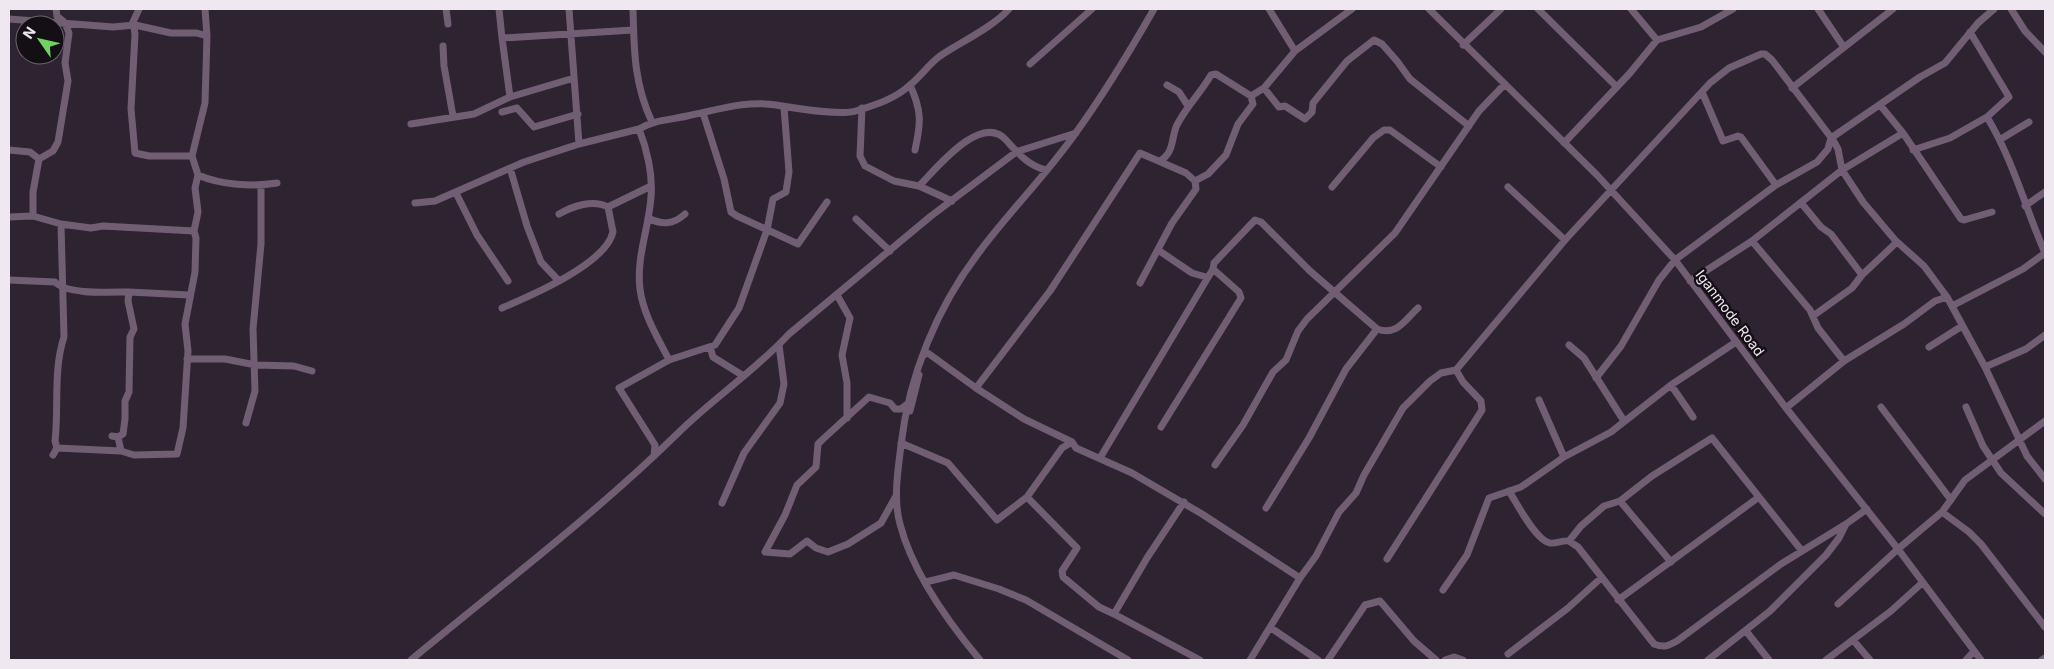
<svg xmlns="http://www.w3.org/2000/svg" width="2054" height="669" font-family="Inter,sans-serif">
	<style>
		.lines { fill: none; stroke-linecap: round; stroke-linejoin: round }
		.minor { stroke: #715e74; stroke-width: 7 }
		.labels { text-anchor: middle; stroke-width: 5; stroke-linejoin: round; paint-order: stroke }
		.street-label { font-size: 14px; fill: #efe8f1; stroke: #130f14 }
	</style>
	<rect width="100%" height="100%" fill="#2e2330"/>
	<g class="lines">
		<path class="minor" d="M 139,9 L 133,22 L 135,34 L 131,109 L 135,153 L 149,156 L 192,156
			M 205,9 L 207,36
			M 446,9 L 448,24
			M 499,9 L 502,38 L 633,30
			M 633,9 C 634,50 634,84 652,122
			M 1269,9 L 1295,51
			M 1429,9 L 1597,175 L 1675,260 L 1786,408 L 1898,549 L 1981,660
			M 1538,9 L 1617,87
			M 1631,9 L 1657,40
			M 1818,9 L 1843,46
			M 2011,9 L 2025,31 L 2045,52
			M 9,19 L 113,27 L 135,25 L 171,33 L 197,33 L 207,36 L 205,103 L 192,156 L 198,175 L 195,188 L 198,212 L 194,231 L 196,238 L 195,272 L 185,324 L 188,351 L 183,428 L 177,454 L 134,455 L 121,451 L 118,437
			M 1970,32 L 2009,97 L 1987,117 C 2013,160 2025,207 2045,253
			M 502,38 L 510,97 L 574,78
			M 1463,45 L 1501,9
			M 443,46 L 444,66 L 453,116
			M 1030,64 L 1092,9
			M 910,85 C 922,111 921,123 915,150
			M 1167,85 L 1179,92 L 1188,106
			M 1264,88 L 1279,107 L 1285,106 L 1305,119 L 1312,112 L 1313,103 L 1347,61 L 1374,40 L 1382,44 L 1397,61 L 1410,79 L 1469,126
			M 1792,88 L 1893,9
			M 1702,92 L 1723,141 L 1738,136 L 1741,137 L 1776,185
			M 1251,96 L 1264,88 L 1295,51 L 1352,9
			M 1880,105 L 1903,133 L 1961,219 L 1964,220 L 1992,212
			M 862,108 L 860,156 L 865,166 L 894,181 L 919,186 L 952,201
			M 502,112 L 517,108 L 534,127 L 578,114
			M 703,113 L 724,179 L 731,212 L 737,216 L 798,244 L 827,202
			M 411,124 L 474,114 L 510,97
			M 2001,139 L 2029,122
			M 1564,143 L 1630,73 L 1657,40 L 1701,27 L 1733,9
			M 579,144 L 639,129
			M 9,150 L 30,152 L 39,159 L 33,192 L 33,216
			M 1913,150 L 1950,138 L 1987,117
			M 39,159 L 53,151 L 58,142 L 68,81 L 65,63 L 69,33 L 65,23 L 57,16 L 56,9
			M 1160,161 C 1174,152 1171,141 1176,127 C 1185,108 1200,94 1211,75 L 1216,74 L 1251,96 L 1253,104 L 1238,124 L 1226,155 L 1208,174 L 1195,181
			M 510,168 L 527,226 L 541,262 L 559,281
			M 198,175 C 221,185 252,187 277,183
			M 919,186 C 936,169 981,112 1006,140 C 1018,153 1028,166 1046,170
			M 1332,187 L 1373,138 L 1384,130 L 1390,130 L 1441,167
			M 1508,187 L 1565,240
			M 456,193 L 477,235 L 508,281
			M 415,203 L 435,201 L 524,162 L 579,144 L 569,9
			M 1802,204 L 1821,227 L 1831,234 L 1862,275
			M 2025,206 L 2045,192
			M 559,214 C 573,206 593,199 608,207 L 651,186
			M 9,217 L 33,216 L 61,224 L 91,228 L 103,226 L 194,231
			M 648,218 C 662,225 673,225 685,214
			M 856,219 L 890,251
			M 1752,241 L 1810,310 L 1818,328 L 1844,361
			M 1158,250 L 1192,273 L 1206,277
			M 9,280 L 55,282 C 67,295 111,292 129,292 L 128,301 L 134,329 L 130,337 L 129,392 L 125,401 L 125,419 L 123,434 L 118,437 L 112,436
			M 1690,281 L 1752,241 L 1842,170 L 1903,133
			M 1140,283 L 1172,223 L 1196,189 L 1195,181 L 1186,173 L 1140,153 L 1050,291 L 976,388 L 1024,419 L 1072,442 L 1076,448 L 1132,473 L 1202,514 L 1300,578
			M 129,292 L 189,295
			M 837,295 L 850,318 L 842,355 L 847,383 L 847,418
			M 1952,306 L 2023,269 L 2045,253
			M 502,308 C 530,296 606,264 613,232 L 608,207
			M 1813,316 L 1852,288 L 1862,275 L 1897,242
			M 1569,345 L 1584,358 L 1624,421
			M 710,347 L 713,357 L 742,375
			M 1929,347 L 1962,326
			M 924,355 L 925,351 L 976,388
			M 187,359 L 225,359 L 256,365 L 294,366 L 312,371
			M 669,360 C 658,338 643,314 640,289 C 636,257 649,228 651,197 C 653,175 647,149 639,129 C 653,120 670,120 687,116 C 717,110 745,100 776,105 C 795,108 839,116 856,111 C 875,105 895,99 910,85 C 921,76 929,64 940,56 C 961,42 993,27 1009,9
			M 1985,367 L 2026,349 L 2045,335
			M 1596,378 L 1621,346 L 1659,280 L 1675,260 L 1776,185 L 1817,162 L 1828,149 L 1831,138 L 1920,77 L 1945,63 L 1978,23 L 1994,9
			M 1671,385 L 1693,417
			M 1539,400 L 1564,457
			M 1881,407 L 1951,500
			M 1966,407 L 1983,446 L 2001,473 L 2045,514
			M 1786,408 L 1844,361 L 1904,324 L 1935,301 L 1947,297
			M 910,411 L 919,375
			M 246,423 L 255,391 L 253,329 L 261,244 L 261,185
			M 1161,427 L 1241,298 L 1239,292 L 1213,269
			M 902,441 L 901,443 L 948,463 L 997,520 L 1027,497 L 1062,448 L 1072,442
			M 57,448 L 121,451
			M 53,455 L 57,448 L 55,441 C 59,407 53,370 64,337 L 61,224
			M 654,456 L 655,445 L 619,388 L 669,360 L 715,345 L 739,308 L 767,230 L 773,199 L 786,192 L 789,172 L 784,107
			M 1100,458 L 1213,269 L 1214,263 L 1255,220 L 1261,222 L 1310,271 L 1377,329 C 1397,336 1404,321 1418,308
			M 1215,465 L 1243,425 L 1273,372 L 1286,360 L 1298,331 L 1307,319 L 1395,233 L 1479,111 L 1504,85
			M 1509,491 C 1516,502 1536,541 1550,543 C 1555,544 1563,540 1569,541 L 1578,547 L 1654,644 C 1664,648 1668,646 1677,641 L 1781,564 L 1846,524
			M 896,496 L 881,523 L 848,544 L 828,552 L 816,548 L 807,541 L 790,554 L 765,552 L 785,515 L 797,485 L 816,467 L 818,444 L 822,440 L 869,397 L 890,403 L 895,409 L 901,409 L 906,405
			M 1027,497 L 1077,548 L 1062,571 L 1063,577 L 1099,607 L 1114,614 L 1147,558 L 1184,502
			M 1620,501 L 1671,562
			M 722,503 L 744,453 L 780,403 L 784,384 L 779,345
			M 1266,508 L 1309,438 L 1346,369 L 1377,329
			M 1942,512 L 1969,532 L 1981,544 L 2045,627
			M 1569,541 L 1581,526 L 1604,506 L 1620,501 L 1652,476 L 1712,438 L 1802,551
			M 1387,559 L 1482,410 L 1481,401 L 1463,382 L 1456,370
			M 926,582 L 954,575 L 999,589 L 1026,600 L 1128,660
			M 1443,590 L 1467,555 L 1489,498 L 1521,487 L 1564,457 L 1611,432 L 1671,385 L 1736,342
			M 1618,600 L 1759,497
			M 1838,604 L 1898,549 L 1942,512 L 1965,480 L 2045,421
			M 1114,614 L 1200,660
			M 1271,628 L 1318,660
			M 1746,631 L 1769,660
			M 1853,640 L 1870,660
			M 1508,654 L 1568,608 L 1601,578
			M 411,660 C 500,586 593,516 676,435 C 712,399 755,371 789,334 L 931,216 L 1016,152 L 1076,133
			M 980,660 C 949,623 912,571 900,524 C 893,498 898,471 901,445 C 909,375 937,307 980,251 C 1010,211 1046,175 1075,134 C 1104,94 1130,51 1154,9
			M 1250,660 L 1300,578 L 1316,556 L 1339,512 L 1356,493 L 1364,475 L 1403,408 L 1430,381 L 1441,373 L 1456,370 L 1565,240 L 1710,83 L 1729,68 L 1761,54 L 1765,54 L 1772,60 L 1833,140 L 1838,149 L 1842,170 L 1863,202 L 1895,240 L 1924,266 L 1947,297 L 1985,367 L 2027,456 L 2045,479
			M 1328,660 L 1365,605 L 1380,601 L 1414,641 L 1436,660
			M 1445,660 L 1454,657 L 1463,660
			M 1708,660 L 1770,611 L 1826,555 L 1839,538 L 1846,524 L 1867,509
			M 1826,660 L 1891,611 L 1922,583
			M 1966,660 L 1974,651
			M 2042,660 L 2045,658"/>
	</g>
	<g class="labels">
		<g class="street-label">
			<text transform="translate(1730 313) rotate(53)" y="5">Iganmode Road</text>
		</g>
	</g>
	<rect width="2054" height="669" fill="none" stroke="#efe8f1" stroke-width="20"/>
	<g transform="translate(40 40) rotate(304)"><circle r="24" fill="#130f14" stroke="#6b666c"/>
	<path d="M0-4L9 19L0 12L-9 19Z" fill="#6fd35f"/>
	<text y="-8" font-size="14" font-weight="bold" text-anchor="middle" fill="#efe8f1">N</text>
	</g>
</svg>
